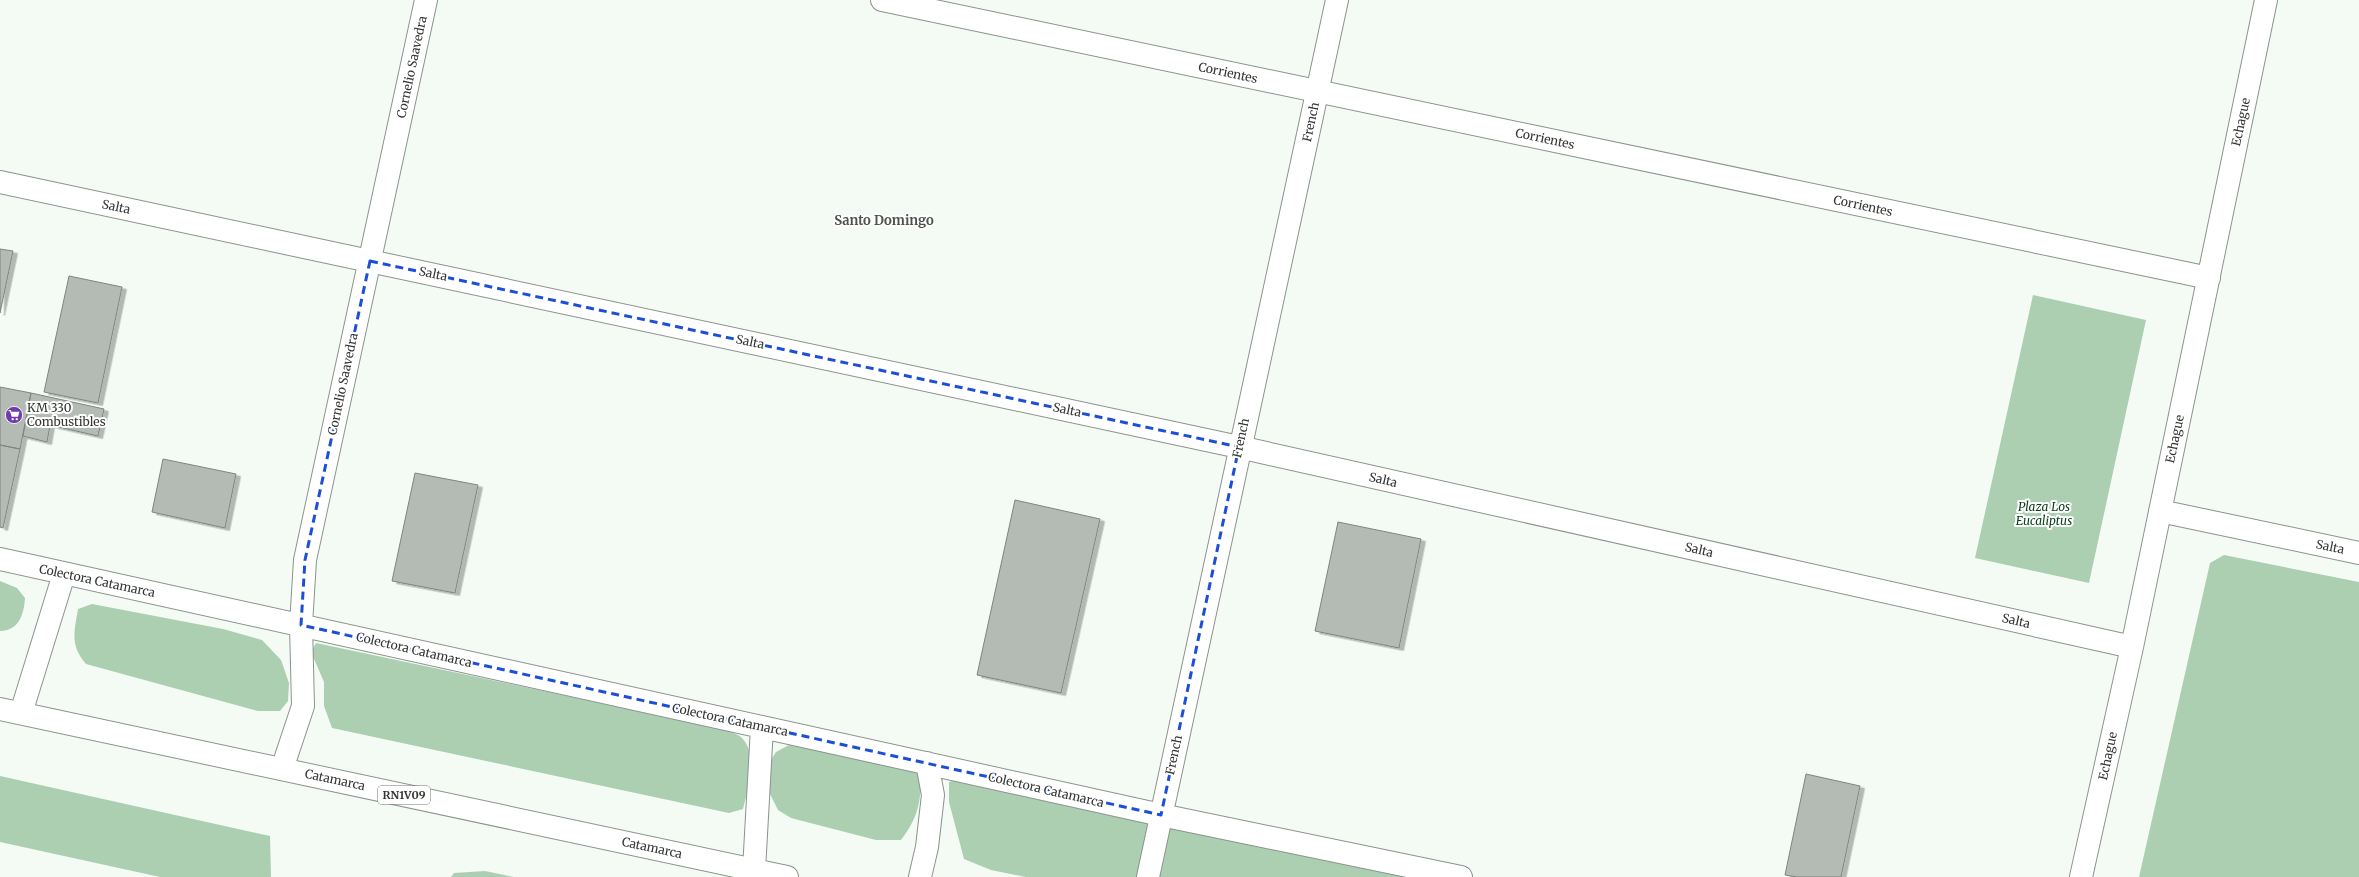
<svg xmlns="http://www.w3.org/2000/svg" width="2359" height="877" font-family="Merriweather,serif">
	<style>
		.green { fill: #accfb2 }
		.building { fill: #b3bbb4; stroke: #7e857f; filter: url(#shadow) }
		.lines { fill: none; stroke-linecap: round; stroke-linejoin: round }
		.minor-casing { stroke: #8c938d; stroke-width: 24 }
		.major-casing { stroke: #8c938d; stroke-width: 24 }
		.minor { stroke: #fff; stroke-width: 22 }
		.major { stroke: #fff; stroke-width: 22 }
		.marked { fill: none; stroke: #1d4ed8; stroke-width: 3; stroke-dasharray: 8 5; stroke-linejoin: round }
		.labels { text-anchor: middle; stroke-width: 4; stroke-linejoin: round; paint-order: stroke }
		.shield { fill: #fff; stroke: #707270; stroke-width: 1 }
		.shield-label { font-size: 11px; font-weight: bold; fill: #333633 }
		.street-label { font-size: 12px; fill: #333633; stroke: #fff }
		.poi-label { font-size: 12px; fill: #333633; stroke: #fff; text-anchor: start }
		.park-label { font-size: 12px; font-style: italic; fill: #0b401d; stroke: #fff }
		.neighbourhood-label { font-size: 13px; font-weight: bold; fill: #4d544e; stroke: #fff }
	</style>
	<defs>
		<filter id="shadow"><feDropShadow dx="4.5" dy="2.5" stdDeviation="0" flood-color="#0004"/></filter>
	</defs>
	<rect width="100%" height="100%" fill="#f3fbf4"/>
	<path class="green" d="M 2033,295 L 2146,320 L 2089,583 L 1975,558 Z
		M 2224,555 L 2359,582 L 2359,877 L 2139,877 L 2210,563 Z
		M 0,581 L 17,588 L 25,598 C 24,614 19,631 0,631 Z
		M 92,604 L 223,629 L 262,640 L 281,660 L 289,683 L 288,701 L 280,711 L 258,711 L 86,664 C 70,645 74,633 78,609 Z
		M 316,643 L 718,728 C 725,730 736,733 741,737 C 759,754 748,788 743,809 L 729,813 L 332,728 L 324,706 L 324,682 L 311,652 Z
		M 789,745 L 909,768 L 921,775 C 921,802 918,818 901,840 L 876,840 L 791,818 L 778,810 L 769,792 L 767,766 L 776,752 Z
		M 0,776 L 270,836 L 271,877 L 160,877 L 0,842 Z
		M 959,779 L 1415,877 L 1026,877 L 991,870 L 964,859 L 949,802 L 949,782 Z
		M 485,871 L 514,877 L 451,877 L 454,873 Z"/>
	<path class="building" d="M 0,249 L 13,251 L 0,313 Z
		M 69,276 L 122,287 L 98,403 L 44,392 Z
		M 0,387 L 31,393 L 20,449 L 0,445 Z
		M 31,393 L 104,409 L 98,436 L 50,425 L 47,442 L 23,436 Z
		M 0,445 L 20,449 L 3,528 L 0,527 Z
		M 163,459 L 236,474 L 225,528 L 152,512 Z
		M 415,473 L 478,485 L 455,593 L 392,581 Z
		M 1015,500 L 1100,519 L 1061,693 L 977,675 Z
		M 1338,522 L 1421,539 L 1399,648 L 1315,631 Z
		M 1806,774 L 1860,786 L 1841,877 L 1797,877 L 1785,875 Z"/>
	<g class="lines">
		<defs>
			<path id="minor" d="M 882,0 L 2209,278
				M 0,182 L 1239,447 L 2132,647
				M 2160,511 L 2359,553
				M 0,559 L 1161,815 L 1461,877
				M 21,713 L 64,574
				M 282,769 L 303,706 L 301,625 L 305,560 L 426,0
				M 754,870 L 762,727
				M 920,877 L 927,847 L 933,795 L 927,763
				M 1148,877 L 1337,0
				M 2081,877 L 2132,647 L 2266,0"/>
			<path id="major" d="M 0,709 L 787,877"/>
		</defs>
		<use href="#minor" class="minor-casing"/>
		<use href="#major" class="major-casing"/>
		<use href="#minor" class="minor"/>
		<use href="#major" class="major"/>
	</g>
	<path class="marked" d="M 370,261 L 1239,447 L 1161,815 L 301,625 L 305,560 Z"/>
	<defs>
		<symbol id="supermarket-disc" viewBox="-11 -11 22 22"><circle r="9.5" fill="#6f3bb1" stroke="#fff"/><path d="M-6-5.5h2.5l.6 2H6L4.5 2H-2.5L-4.4-4H-6ZM-1.5 3.2a1.3 1.3 0 1 0 .1 0ZM3 3.2a1.3 1.3 0 1 0 .1 0Z" fill="#fff"/></symbol>
	</defs>
	<g fill-rule="evenodd">
		<use href="#supermarket-disc" x="4" y="405" width="20" height="20"/>
	</g>
	<g class="labels">
		<rect class="shield" x="378" y="786" width="52" height="18" rx="3"/>
		<g class="shield-label">
			<text x="404" y="799">RN1V09</text>
		</g>
		<g class="street-label">
			<text transform="translate(412 67) rotate(-78)" y="4">Cornelio Saavedra</text>
			<text transform="translate(1228 73) rotate(12)" y="4">Corrientes</text>
			<text transform="translate(1311 122) rotate(-78)" y="4">French</text>
			<text transform="translate(2241 122) rotate(-78)" y="4">Echague</text>
			<text transform="translate(1545 139) rotate(12)" y="4">Corrientes</text>
			<text transform="translate(1863 206) rotate(12)" y="4">Corrientes</text>
			<text transform="translate(116 207) rotate(12)" y="4">Salta</text>
			<text transform="translate(433 274) rotate(12)" y="4">Salta</text>
			<text transform="translate(750 342) rotate(12)" y="4">Salta</text>
			<text transform="translate(343 384) rotate(-78)" y="4">Cornelio Saavedra</text>
			<text transform="translate(1067 410) rotate(12)" y="4">Salta</text>
			<text transform="translate(1241 438) rotate(-78)" y="4">French</text>
			<text transform="translate(2175 439) rotate(-78)" y="4">Echague</text>
			<text transform="translate(1383 480) rotate(13)" y="4">Salta</text>
			<text transform="translate(2330 547) rotate(12)" y="4">Salta</text>
			<text transform="translate(1699 550) rotate(13)" y="4">Salta</text>
			<text transform="translate(97 581) rotate(12)" y="4">Colectora Catamarca</text>
			<text transform="translate(2016 621) rotate(13)" y="4">Salta</text>
			<text transform="translate(414 650) rotate(13)" y="4">Colectora Catamarca</text>
			<text transform="translate(730 720) rotate(12)" y="4">Colectora Catamarca</text>
			<text transform="translate(1174 755) rotate(-78)" y="4">French</text>
			<text transform="translate(2108 756) rotate(-78)" y="4">Echague</text>
			<text transform="translate(335 780) rotate(12)" y="4">Catamarca</text>
			<text transform="translate(1046 790) rotate(13)" y="4">Colectora Catamarca</text>
			<text transform="translate(652 848) rotate(12)" y="4">Catamarca</text>
		</g>
		<g class="poi-label">
			<text x="27" y="412">KM 330<tspan x="27" dy="14">Combustibles</tspan></text>
		</g>
		<g class="park-label">
			<text x="2044" y="511">Plaza Los<tspan x="2044" dy="14">Eucaliptus</tspan></text>
		</g>
		<g class="neighbourhood-label">
			<text x="884" y="225">Santo Domingo</text>
		</g>
	</g>
</svg>
